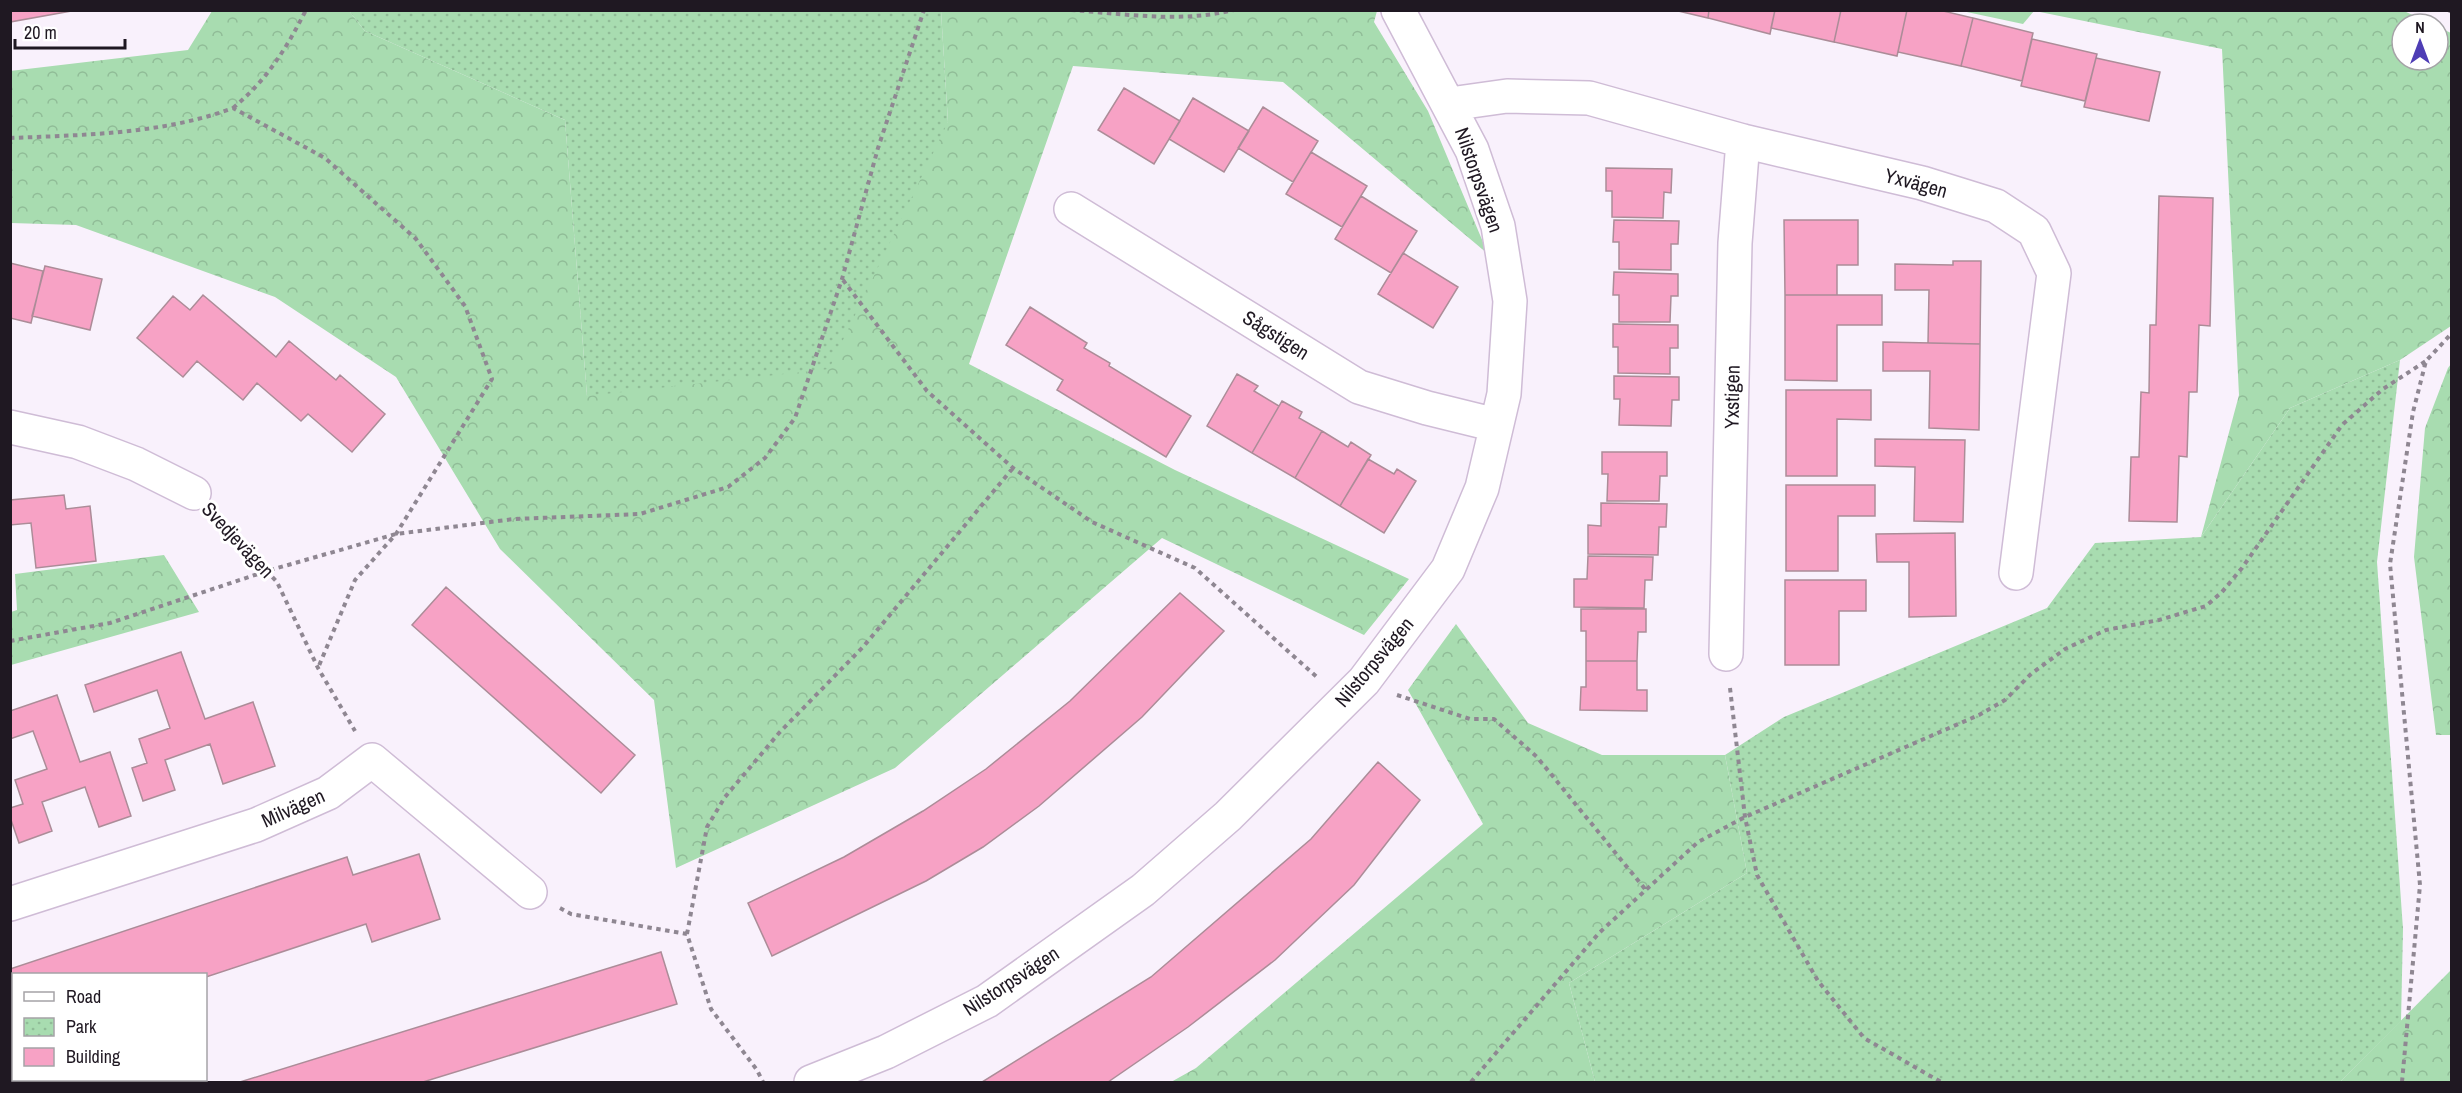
<svg xmlns="http://www.w3.org/2000/svg" width="2462" height="1093" font-family="'Archivo Narrow',sans-serif">
	<style>
		.grass { fill: #a8dcb0 }
		.forest { fill: url(#forest-crowns) }
		.park { fill: url(#park-dots) }
		.building { fill: #f7a2c5; stroke: #ac8c98; stroke-width: 1.5 }
		.lines { fill: none; stroke-linecap: round; stroke-linejoin: round }
		.minor-casing { stroke: #cfbcd6; stroke-width: 36 }
		.path { stroke: #8f8792; stroke-width: 4; stroke-dasharray: 4.5 4.5; stroke-linecap: butt }
		.minor { stroke: #fff; stroke-width: 33 }
		.labels { text-anchor: middle; stroke-width: 6; stroke-linejoin: round; paint-order: stroke }
		.street-label { font-size: 20px; fill: #1f1822; stroke: #fff }
	</style>
	<defs>
		<pattern id="forest-crowns" width="20" height="18" patternUnits="userSpaceOnUse" patternTransform="scale(1.5)"><rect width="20" height="18" fill="#a8dcb0"/><path d="M2 6a3 3 0 1 1 6 0M12 15a3 3 0 1 1 6 0" fill="none" stroke="#90bc97"/></pattern>
		<pattern id="park-dots" width="8" height="8" patternUnits="userSpaceOnUse" patternTransform="scale(1.5)"><rect width="8" height="8" fill="#a8dcb0"/><path d="M2 2h.1M6 6h.1" fill="none" stroke="#90bc97" stroke-width="1.8" stroke-linecap="round"/></pattern>
	</defs>
	<rect width="100%" height="100%" fill="#f9f1fc"/>
	<path class="grass" d="M 1962,11 L 2034,11 L 2023,24 Z"/>
	<path class="forest" d="M 212,11 L 349,11 L 365,31 L 565,120 L 587,396 L 948,122 L 941,11 L 1377,11 L 1374,22 L 1428,111 L 1488,254 L 1283,82 L 1073,66 L 969,364 L 1175,470 L 1409,579 L 1364,635 L 1162,538 L 895,768 L 676,868 L 654,700 L 500,549 L 396,377 L 275,297 L 76,225 L 11,223 L 10,71 L 188,50 Z
		M 2035,11 L 2404,11 L 2432,24 L 2402,24 L 2402,60 L 2438,60 L 2438,27 L 2451,33 L 2451,326 L 2400,360 L 2290,408 L 2201,537 L 2239,395 L 2222,49 Z
		M 2451,364 L 2452,735 L 2436,735 L 2414,557 L 2425,428 L 2448,368 Z
		M 164,555 L 199,612 L 11,665 L 11,612 L 17,610 L 15,574 Z
		M 1456,624 L 1528,723 L 1602,755 L 1725,755 L 1747,873 L 1569,983 L 1595,1082 L 1171,1082 L 1196,1068 L 1483,824 L 1408,690 Z
		M 2451,970 L 2451,1082 L 2340,1082 Z"/>
	<path class="park" d="M 349,11 L 941,11 L 948,122 L 829,369 L 587,396 L 565,120 L 365,31 Z
		M 2400,360 L 2377,562 L 2403,929 L 2401,1021 L 2340,1082 L 1595,1082 L 1569,983 L 1747,873 L 1725,755 L 1784,717 L 2047,608 L 2095,543 L 2201,537 L 2290,408 Z"/>
	<path class="building" d="M 10,10 L 77,10 L 10,22 Z
		M 1674,10 L 1709,10 L 1708,18 Z
		M 1709,10 L 1775,10 L 1770,34 L 1708,18 Z
		M 1775,10 L 1841,10 L 1834,42 L 1771,28 Z
		M 1841,10 L 1907,10 L 1897,56 L 1834,42 Z
		M 1907,10 L 1939,10 L 1973,18 L 1961,66 L 1898,52 Z
		M 1973,18 L 2033,33 L 2022,81 L 1961,66 Z
		M 2032,39 L 2097,54 L 2085,101 L 2021,86 Z
		M 2096,58 L 2160,72 L 2149,121 L 2084,107 Z
		M 1124,88 L 1180,121 L 1154,164 L 1098,130 Z
		M 1193,98 L 1249,131 L 1224,172 L 1169,139 Z
		M 1263,107 L 1318,141 L 1293,182 L 1238,148 Z
		M 1311,152 L 1367,186 L 1342,227 L 1286,194 Z
		M 1606,168 L 1672,169 L 1671,193 L 1664,192 L 1663,218 L 1612,217 L 1612,191 L 1606,191 Z
		M 1361,196 L 1417,231 L 1391,273 L 1335,239 Z
		M 2159,196 L 2213,198 L 2210,326 L 2199,325 L 2197,392 L 2189,392 L 2187,457 L 2179,456 L 2177,522 L 2129,521 L 2131,457 L 2139,457 L 2141,392 L 2149,393 L 2150,325 L 2156,325 Z
		M 1614,220 L 1679,221 L 1678,244 L 1671,244 L 1671,270 L 1619,269 L 1619,242 L 1613,242 Z
		M 1784,220 L 1858,220 L 1858,265 L 1837,265 L 1837,295 L 1785,295 Z
		M 1403,253 L 1458,287 L 1433,328 L 1378,294 Z
		M 1953,261 L 1981,261 L 1980,344 L 1928,343 L 1929,290 L 1895,290 L 1895,264 L 1953,265 Z
		M 10,263 L 43,271 L 31,323 L 10,318 Z
		M 45,266 L 102,279 L 90,330 L 32,316 Z
		M 1614,272 L 1678,274 L 1678,296 L 1671,296 L 1670,322 L 1619,322 L 1619,295 L 1613,295 Z
		M 203,295 L 276,357 L 289,341 L 336,380 L 340,375 L 385,414 L 352,452 L 308,414 L 301,421 L 257,383 L 243,400 L 197,361 L 183,377 L 137,338 L 173,296 L 190,310 Z
		M 1785,295 L 1882,295 L 1882,325 L 1837,325 L 1837,381 L 1785,380 Z
		M 1030,307 L 1087,343 L 1084,348 L 1110,363 L 1109,366 L 1191,416 L 1166,457 L 1057,390 L 1063,380 L 1006,345 Z
		M 1613,324 L 1678,325 L 1678,348 L 1670,348 L 1670,374 L 1618,373 L 1618,347 L 1613,347 Z
		M 1883,342 L 1980,344 L 1979,430 L 1929,428 L 1930,371 L 1883,371 Z
		M 1237,374 L 1258,386 L 1254,391 L 1279,406 L 1252,453 L 1207,426 Z
		M 1614,376 L 1679,377 L 1679,400 L 1672,400 L 1671,426 L 1619,425 L 1620,399 L 1614,399 Z
		M 1786,390 L 1871,390 L 1871,420 L 1837,419 L 1837,476 L 1786,476 Z
		M 1282,401 L 1302,412 L 1299,418 L 1322,431 L 1295,478 L 1252,453 Z
		M 1322,431 L 1348,447 L 1351,442 L 1371,455 L 1340,506 L 1295,478 Z
		M 1875,439 L 1965,440 L 1963,522 L 1914,521 L 1915,467 L 1875,466 Z
		M 1602,452 L 1667,452 L 1667,476 L 1660,476 L 1659,501 L 1607,501 L 1608,474 L 1602,474 Z
		M 1368,459 L 1394,474 L 1397,469 L 1416,481 L 1384,533 L 1340,506 Z
		M 1786,485 L 1875,485 L 1875,516 L 1838,516 L 1838,571 L 1786,571 Z
		M 64,495 L 66,509 L 90,506 L 96,561 L 36,568 L 31,523 L 10,525 L 10,500 Z
		M 1601,503 L 1667,504 L 1666,527 L 1659,527 L 1658,555 L 1588,554 L 1588,525 L 1601,526 Z
		M 1955,533 L 1956,616 L 1909,617 L 1909,562 L 1877,562 L 1876,534 Z
		M 1588,556 L 1653,557 L 1652,580 L 1645,580 L 1644,608 L 1574,607 L 1574,579 L 1587,579 Z
		M 1785,580 L 1866,580 L 1866,611 L 1839,611 L 1839,665 L 1785,665 Z
		M 446,587 L 635,755 L 601,793 L 412,625 Z
		M 1180,593 L 1224,631 L 1142,717 L 1039,806 L 983,847 L 926,881 L 772,956 L 748,903 L 844,857 L 923,811 L 986,769 L 1070,701 Z
		M 1581,609 L 1646,609 L 1646,632 L 1638,632 L 1637,661 L 1586,661 L 1586,631 L 1581,631 Z
		M 181,652 L 205,719 L 253,702 L 275,766 L 223,784 L 210,744 L 165,760 L 175,790 L 143,801 L 132,768 L 147,763 L 139,739 L 170,728 L 157,690 L 94,712 L 85,685 Z
		M 1586,661 L 1637,661 L 1637,690 L 1647,690 L 1647,711 L 1580,710 L 1581,687 L 1586,687 Z
		M 57,695 L 80,762 L 110,752 L 131,816 L 99,827 L 85,787 L 42,802 L 52,831 L 19,843 L 10,817 L 10,808 L 23,804 L 15,780 L 47,769 L 33,731 L 10,739 L 10,711 Z
		M 1378,762 L 1420,800 L 1354,885 L 1275,960 L 1188,1027 L 1108,1082 L 982,1082 L 1151,977 L 1311,839 Z
		M 419,854 L 440,919 L 372,942 L 366,924 L 206,977 L 14,974 L 14,1040 L 10,1041 L 10,969 L 347,857 L 353,875 Z
		M 661,952 L 677,1004 L 423,1082 L 240,1082 Z"/>
	<g class="lines">
		<defs>
			<path id="minor" d="M 1450,104 L 1507,96 L 1589,98 L 1743,141 L 1922,183 L 1996,206 L 2034,231 L 2054,273 L 2016,573
				M 1071,209 L 1359,387 L 1427,408 L 1496,425
				M 10,427 L 78,442 L 136,464 L 194,493
				M 1726,654 L 1735,243 L 1743,141
				M 10,904 L 256,825 L 328,793 L 372,760 L 530,892
				M 811,1082 L 886,1052 L 987,1001 L 1143,890 L 1228,816 L 1364,681 L 1448,569 L 1482,488 L 1504,394 L 1510,301 L 1498,226 L 1472,150 L 1398,10"/>
		</defs>
		<use href="#minor" class="minor-casing"/>
		<path class="path" d="M 1071,10 C 1125,14 1181,23 1234,10
			M 2448,10 L 2452,12
			M 233,108 C 267,80 286,49 306,10
			M 10,138 C 84,135 164,134 233,108 L 325,158 L 416,239 L 465,306 L 492,379 L 396,534 L 355,580 L 318,668
			M 843,280 L 927,391 L 1013,468 L 1092,522 L 1195,568 L 1318,678
			M 217,518 L 277,582 L 318,668 L 355,731
			M 10,641 L 110,623 L 267,571 L 396,534 L 514,519 L 640,514 L 728,487 L 765,458 L 795,418 L 842,279 L 878,148 L 924,10
			M 1730,688 L 1745,817 L 1757,875 L 1818,981 L 1864,1038 L 1941,1082
			M 1397,695 L 1470,719 L 1494,719 L 1537,757 L 1645,889
			M 560,908 L 571,914 L 687,934 L 711,1009 L 757,1070 L 763,1082
			M 687,934 L 707,827 L 725,797 L 779,733 L 863,647 L 1013,468
			M 1471,1082 L 1599,933 L 1698,842 L 1745,817 L 1979,715 L 2005,700 L 2031,674 L 2065,649 L 2106,630 L 2159,620 L 2206,606 L 2222,592 L 2242,568 L 2342,425 L 2383,389 L 2426,361
			M 2402,1082 L 2420,885 L 2390,564 L 2413,412 L 2426,361 L 2452,333"/>
		<use href="#minor" class="minor"/>
	</g>
	<g class="labels">
		<g class="street-label">
			<text transform="translate(1479 180) rotate(71)" y="7">Nilstorpsvägen</text>
			<text transform="translate(1916 183) rotate(15)" y="7">Yxvägen</text>
			<text transform="translate(1276 335) rotate(32)" y="7">Sågstigen</text>
			<text transform="translate(1732 397) rotate(-89)" y="7">Yxstigen</text>
			<text transform="translate(238 540) rotate(47)" y="7">Svedjevägen</text>
			<text transform="translate(1374 662) rotate(-50)" y="7">Nilstorpsvägen</text>
			<text transform="translate(293 808) rotate(-24)" y="7">Milvägen</text>
			<text transform="translate(1011 981) rotate(-33)" y="7">Nilstorpsvägen</text>
		</g>
	</g>
	<rect width="2462" height="1093" fill="none" stroke="#1f1822" stroke-width="24"/>
	<rect x="12" y="973" width="195" height="108" fill="#ffffff" stroke="#a5a3a7" stroke-width="1.5"/>
	<rect x="24" y="992" width="30" height="9" fill="#ffffff" stroke="#a5a3a7" stroke-width="1.5"/>
	<text x="66" y="1003" font-size="18" fill="#1f1822">Road</text>
	<rect x="24" y="1018" width="30" height="18" fill="url(#park-dots)" stroke="#a5a3a7" stroke-width="1.5"/>
	<text x="66" y="1033" font-size="18" fill="#1f1822">Park</text>
	<rect x="24" y="1048" width="30" height="18" fill="#f7a2c5" stroke="#a5a3a7" stroke-width="1.5"/>
	<text x="66" y="1063" font-size="18" fill="#1f1822">Building</text>
	<g transform="translate(2420 42)"><circle r="28" fill="#ffffff" stroke="#a5a3a7" stroke-width="1.5"/>
	<path d="M0-4.5L10 22L0 15L-10 22Z" fill="#4e3db5"/>
	<text y="-9" font-size="16" font-weight="bold" text-anchor="middle" fill="#1f1822">N</text>
	</g>
	<path d="M15 39v9h110v-9" fill="none" stroke="#1f1822" stroke-width="3"/>
	<text x="24" y="39" font-size="18" fill="#1f1822" stroke="#ffffff" stroke-width="4.5" paint-order="stroke">20 m</text>
</svg>
